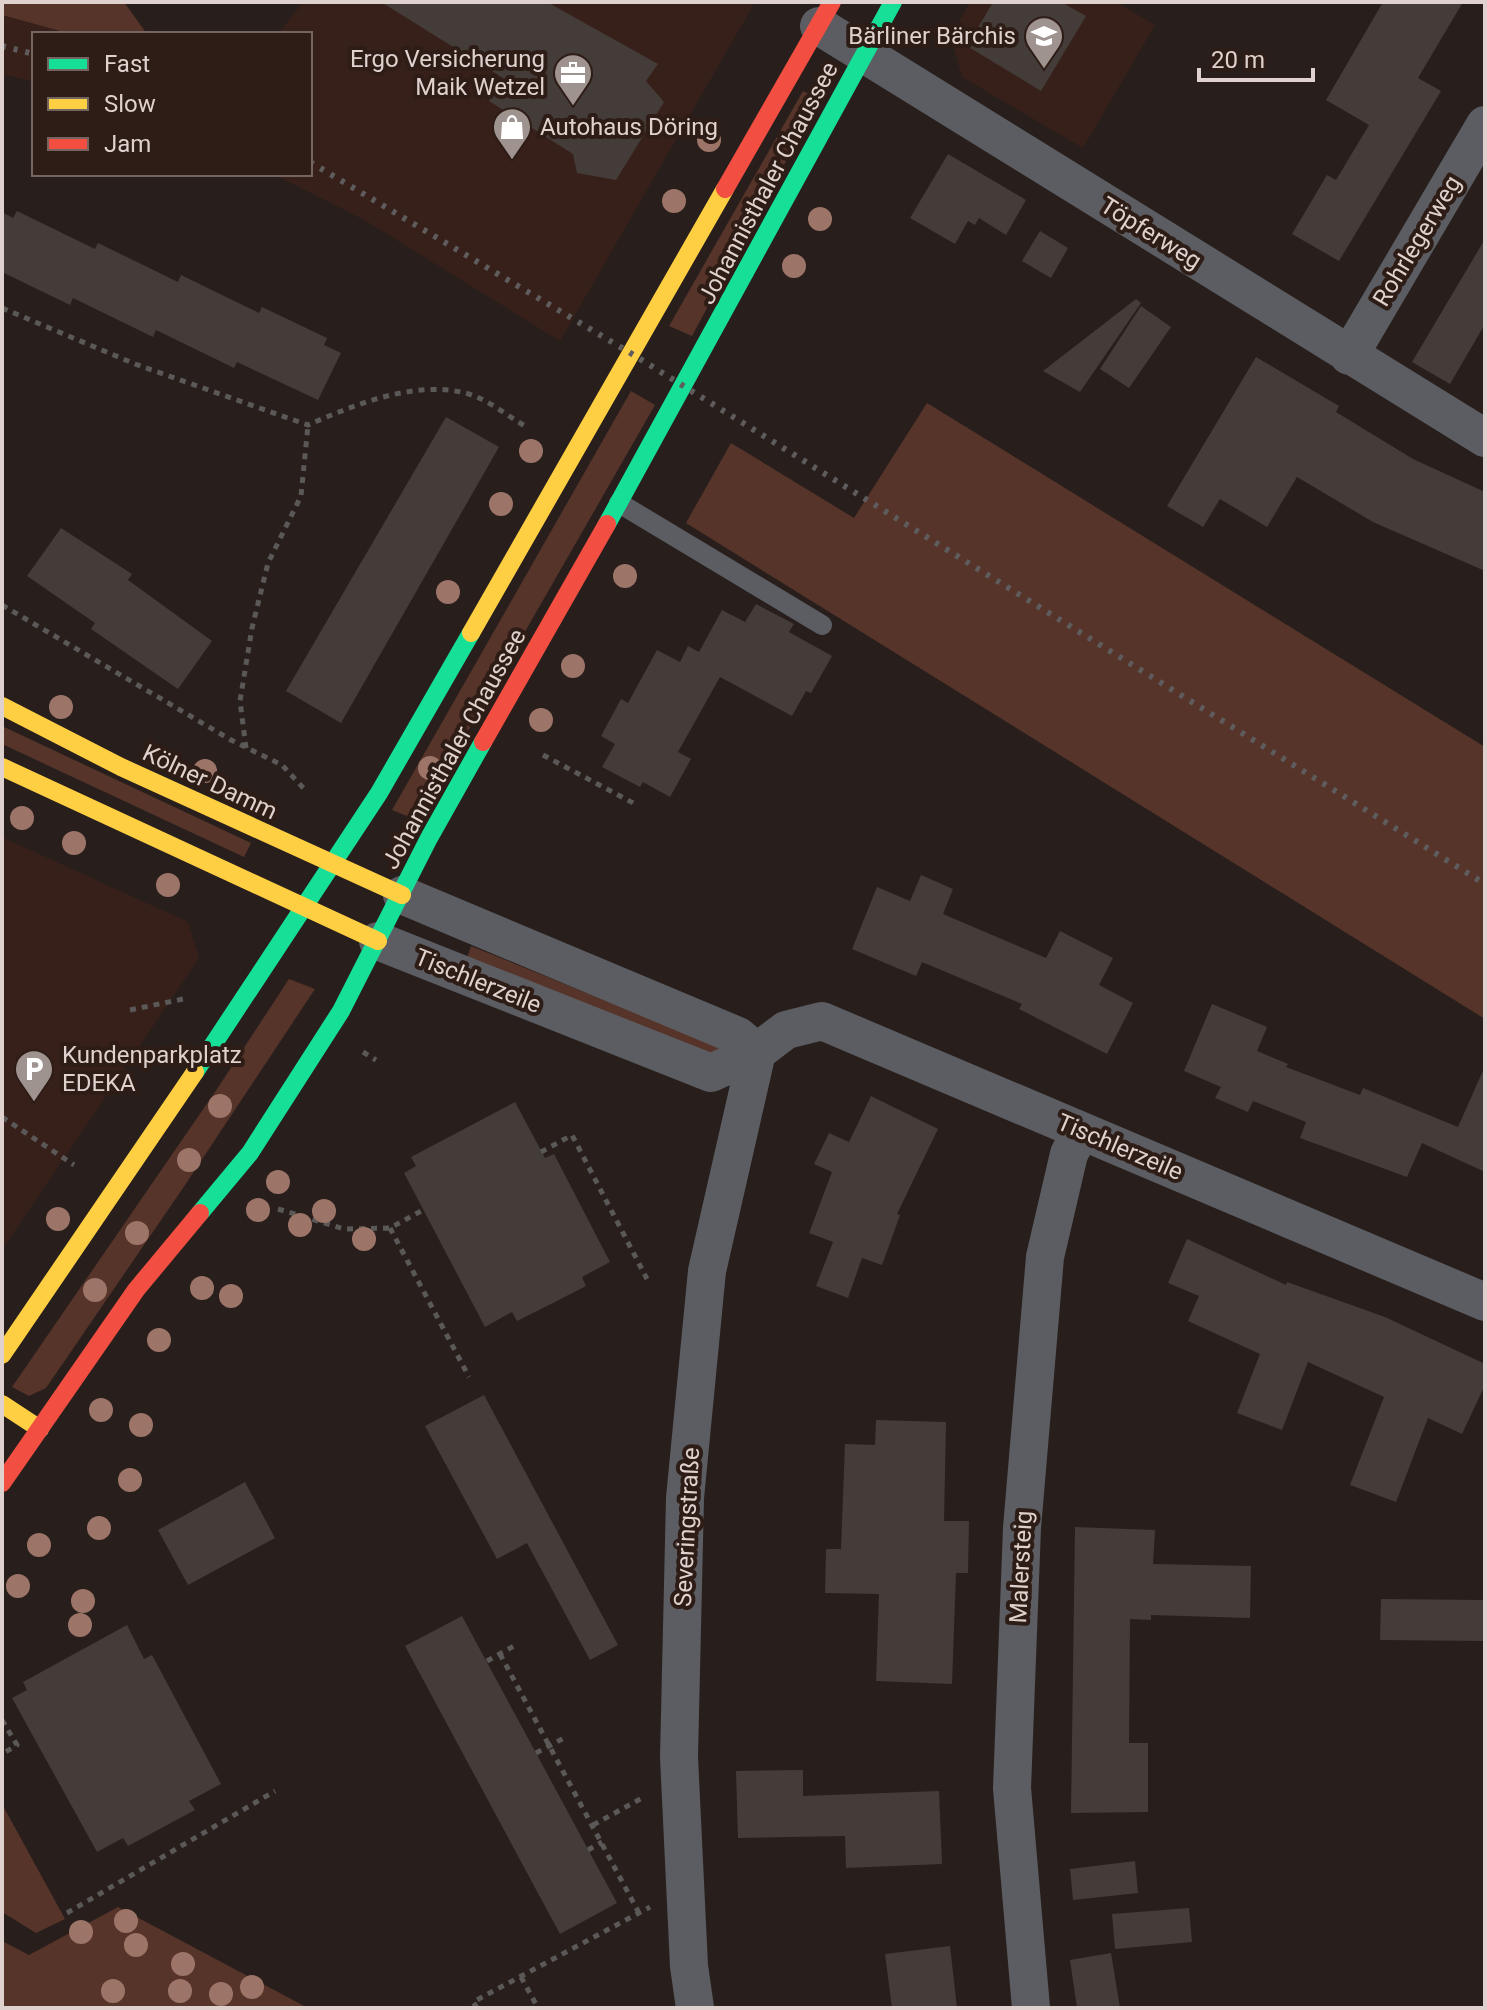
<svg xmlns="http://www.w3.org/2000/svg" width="1487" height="2010" font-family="Roboto,sans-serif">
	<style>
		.built { fill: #372019 }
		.green { fill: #56342a }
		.building { fill: #443c39 }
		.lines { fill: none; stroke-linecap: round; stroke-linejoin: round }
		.path { stroke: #5b5858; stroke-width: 5; stroke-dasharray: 6 6; stroke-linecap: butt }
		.lane { stroke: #5b5d62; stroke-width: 20 }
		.street { stroke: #5b5d62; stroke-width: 38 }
		.fast { stroke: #16e098; stroke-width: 18 }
		.slow { stroke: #ffcf43; stroke-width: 18 }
		.jam { stroke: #f24e42; stroke-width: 18 }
		.rail { stroke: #5f5c5d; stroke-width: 6; stroke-dasharray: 4 8; stroke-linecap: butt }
		.tree { fill: #9d7568 }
		.labels { text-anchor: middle; stroke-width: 8; stroke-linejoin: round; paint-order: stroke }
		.poi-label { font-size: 24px; fill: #dfd2ce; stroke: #2e1c16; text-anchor: end }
		.street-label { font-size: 24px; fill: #dfd2ce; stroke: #2e1c16 }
	</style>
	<rect width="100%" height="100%" fill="#281f1c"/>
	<path class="built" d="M 303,2 L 755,2 L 560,341 L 366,221 L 273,174 L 310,174 L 310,34 L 278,34 Z
		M 970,2 L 1116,2 L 1155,25 L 1083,148 L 962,77 L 951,37 Z
		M 2,15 L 71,34 L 34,34 L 34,82 L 2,74 Z
		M 2,837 L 188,922 L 199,958 L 2,1250 Z"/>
	<path class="green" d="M 2,2 L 124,2 L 147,34 L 71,34 L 2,15 Z
		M 803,91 L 819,100 L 692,336 L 669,326 Z
		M 631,391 L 655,405 L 417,820 L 392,810 Z
		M 927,403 L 1485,747 L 1485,1019 L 686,523 L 731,443 L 854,518 Z
		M 2,726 L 251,843 L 244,857 L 2,744 Z
		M 471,946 L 729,1051 L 729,1061 L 466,961 Z
		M 289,979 L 315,989 L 181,1191 L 46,1388 L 29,1396 L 12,1387 L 215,1092 Z
		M 2,1804 L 65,1919 L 36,1933 L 2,1912 Z
		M 118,1907 L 306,2007 L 306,2008 L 2,2008 L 2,1941 L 29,1955 Z"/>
	<path class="building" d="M 381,2 L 547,2 L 658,64 L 646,81 L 664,102 L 616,180 L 577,173 L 573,154 L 489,101 L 503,78 Z
		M 993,2 L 1061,2 L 1086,16 L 1041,91 L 967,46 Z
		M 1383,2 L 1463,2 L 1418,78 L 1441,91 L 1339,261 L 1292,234 L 1327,175 L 1336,180 L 1369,125 L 1326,100 Z
		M 948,154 L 1026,200 L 1006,235 L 979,218 L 975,225 L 968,221 L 955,244 L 910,218 Z
		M 17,211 L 95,249 L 98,243 L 178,282 L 181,275 L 259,313 L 262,307 L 327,338 L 324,345 L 341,353 L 318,400 L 237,362 L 234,368 L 156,330 L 153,337 L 73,298 L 70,305 L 2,272 L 2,212 L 13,218 Z
		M 1040,231 L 1068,248 L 1051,278 L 1022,261 Z
		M 1485,239 L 1485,324 L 1450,384 L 1412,362 Z
		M 1136,299 L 1141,303 L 1080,392 L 1043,371 Z
		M 1141,306 L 1171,327 L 1129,388 L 1100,369 Z
		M 1256,357 L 1339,406 L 1336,412 L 1413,459 L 1485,492 L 1485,571 L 1373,522 L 1297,477 L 1267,527 L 1220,499 L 1203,527 L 1167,506 Z
		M 446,417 L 499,447 L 341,723 L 286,691 Z
		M 61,528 L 132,574 L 128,580 L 212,641 L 178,689 L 91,629 L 95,623 L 27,576 Z
		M 756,604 L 794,624 L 789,632 L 832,656 L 811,693 L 806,691 L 792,716 L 720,677 L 678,752 L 691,759 L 670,797 L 643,782 L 640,787 L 602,767 L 615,744 L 601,736 L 621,699 L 628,703 L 657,650 L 680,662 L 688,646 L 699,652 L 722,610 L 745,622 Z
		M 921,875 L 953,889 L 943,914 L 1046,958 L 1060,931 L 1113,958 L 1099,985 L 1133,1003 L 1107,1054 L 1019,1009 L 1022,1004 L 922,962 L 916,976 L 852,949 L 877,887 L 910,901 Z
		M 1212,1004 L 1267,1027 L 1257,1051 L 1288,1064 L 1286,1067 L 1360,1095 L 1363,1088 L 1458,1127 L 1485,1066 L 1485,1172 L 1422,1143 L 1407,1177 L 1300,1138 L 1306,1122 L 1253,1101 L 1248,1112 L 1215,1098 L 1221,1087 L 1184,1071 Z
		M 871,1096 L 938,1129 L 897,1214 L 900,1215 L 882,1265 L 862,1258 L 848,1298 L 816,1286 L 833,1242 L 809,1233 L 832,1172 L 814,1164 L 829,1133 L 849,1142 Z
		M 515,1102 L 545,1158 L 554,1154 L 610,1262 L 582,1277 L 586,1286 L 551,1304 L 517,1321 L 512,1312 L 485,1327 L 404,1173 L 416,1166 L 411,1157 Z
		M 1187,1239 L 1286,1285 L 1287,1282 L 1385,1317 L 1485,1364 L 1485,1385 L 1462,1434 L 1428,1418 L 1396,1502 L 1350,1485 L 1384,1397 L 1308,1362 L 1282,1430 L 1237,1413 L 1260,1354 L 1188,1321 L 1199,1296 L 1168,1283 Z
		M 484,1395 L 618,1645 L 590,1660 L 527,1543 L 497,1559 L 425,1426 Z
		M 876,1420 L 946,1422 L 944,1521 L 969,1521 L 968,1573 L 956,1573 L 952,1684 L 876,1681 L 879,1594 L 825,1593 L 826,1549 L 841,1549 L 845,1444 L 875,1445 Z
		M 245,1482 L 275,1538 L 188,1585 L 158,1530 Z
		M 1075,1527 L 1155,1530 L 1153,1564 L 1251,1566 L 1250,1618 L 1151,1615 L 1151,1620 L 1130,1619 L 1129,1743 L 1148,1743 L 1148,1812 L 1071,1813 Z
		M 1381,1599 L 1485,1600 L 1485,1641 L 1380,1640 Z
		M 462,1616 L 617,1903 L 560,1934 L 405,1646 Z
		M 127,1625 L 144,1659 L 152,1655 L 221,1784 L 189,1801 L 195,1810 L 128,1846 L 123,1838 L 97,1852 L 12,1698 L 27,1690 L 23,1682 Z
		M 803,1770 L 803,1796 L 939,1791 L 942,1864 L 846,1868 L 845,1836 L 738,1838 L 736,1771 Z
		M 1135,1861 L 1138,1893 L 1073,1900 L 1070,1869 Z
		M 1189,1908 L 1192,1942 L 1115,1949 L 1112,1914 Z
		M 950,1946 L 957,2008 L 892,2008 L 885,1954 Z
		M 1111,1953 L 1120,2008 L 1077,2008 L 1070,1960 Z"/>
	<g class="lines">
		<path class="path" d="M 2,308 L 135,364 L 308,425 C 354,405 414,380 465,393 C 486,398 506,415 525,426
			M 2,605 L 231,740 L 282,765 L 307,792
			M 246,748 L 240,701 L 252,628 L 268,563 L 301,496 L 308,425
			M 543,755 L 637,805
			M 130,1010 L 188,998
			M 363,1052 L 376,1060
			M 2,1117 L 74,1165
			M 541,1152 L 572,1135 L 647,1279
			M 278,1209 L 344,1229 L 390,1228 L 423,1210
			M 390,1228 L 469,1377
			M 500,1654 L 639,1913
			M 487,1661 L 514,1646
			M 2,1720 L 17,1745 L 2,1754
			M 536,1753 L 564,1738
			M 593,1825 L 644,1797
			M 588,1850 L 602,1842
			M 67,1913 L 275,1791
			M 521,1977 L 538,2008
			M 477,2008 L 473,2002 L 650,1907"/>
		<path class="lane" d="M 619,503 L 822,625"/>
		<path class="street" d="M 819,26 L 1485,438
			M 1349,356 L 1485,125
			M 402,895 L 738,1036 L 757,1052
			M 378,941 L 711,1073 L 757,1052 L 786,1030 L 822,1021 L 1485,1302
			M 695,2008 L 689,1966 L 679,1757 L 685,1498 L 707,1271 L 757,1052
			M 1031,2008 L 1012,1788 L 1022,1528 L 1045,1257 L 1069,1154 L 1081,1131"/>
		<path class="fast" d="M 607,524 L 893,2
			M 195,1072 L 379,793 L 471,633
			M 200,1213 L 250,1153 L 341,1011 L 429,838 L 483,742"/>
		<path class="slow" d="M 471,633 L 725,189
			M 2,706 L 121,767 L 402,895
			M 2,767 L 378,941
			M 2,1355 L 195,1072
			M 2,1404 L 40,1429"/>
		<path class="jam" d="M 725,189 L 832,2
			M 483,742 L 607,524
			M 2,1483 L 136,1290 L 200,1213"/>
		<path class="rail" d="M 2,46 L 34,54
			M 310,162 L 632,354 L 1485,884"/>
	</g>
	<g class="tree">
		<circle cx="709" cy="140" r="12"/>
		<circle cx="674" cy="201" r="12"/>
		<circle cx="820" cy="219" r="12"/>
		<circle cx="794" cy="266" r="12"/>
		<circle cx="531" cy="451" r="12"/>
		<circle cx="501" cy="504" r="12"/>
		<circle cx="625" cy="576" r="12"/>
		<circle cx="448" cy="592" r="12"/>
		<circle cx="573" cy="666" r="12"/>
		<circle cx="61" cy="707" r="12"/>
		<circle cx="541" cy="720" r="12"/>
		<circle cx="430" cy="768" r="12"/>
		<circle cx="205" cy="771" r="12"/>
		<circle cx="22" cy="818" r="12"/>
		<circle cx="74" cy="843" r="12"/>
		<circle cx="168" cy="885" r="12"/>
		<circle cx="220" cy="1106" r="12"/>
		<circle cx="189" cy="1160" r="12"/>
		<circle cx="278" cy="1182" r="12"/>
		<circle cx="258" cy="1210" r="12"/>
		<circle cx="324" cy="1211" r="12"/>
		<circle cx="58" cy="1219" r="12"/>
		<circle cx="300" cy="1225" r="12"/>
		<circle cx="137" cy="1233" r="12"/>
		<circle cx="364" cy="1239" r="12"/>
		<circle cx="202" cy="1288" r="12"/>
		<circle cx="95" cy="1290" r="12"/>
		<circle cx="231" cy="1296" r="12"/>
		<circle cx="159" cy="1340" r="12"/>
		<circle cx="101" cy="1410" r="12"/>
		<circle cx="141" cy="1425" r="12"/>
		<circle cx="130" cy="1480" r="12"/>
		<circle cx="99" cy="1528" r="12"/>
		<circle cx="39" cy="1545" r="12"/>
		<circle cx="18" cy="1586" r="12"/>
		<circle cx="83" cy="1601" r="12"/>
		<circle cx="80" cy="1625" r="12"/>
		<circle cx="126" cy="1921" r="12"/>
		<circle cx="81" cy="1932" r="12"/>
		<circle cx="136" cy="1945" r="12"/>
		<circle cx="183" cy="1964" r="12"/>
		<circle cx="252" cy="1987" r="12"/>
		<circle cx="113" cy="1991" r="12"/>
		<circle cx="180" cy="1991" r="12"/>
		<circle cx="221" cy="1994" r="12"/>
	</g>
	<defs>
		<symbol id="school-pin" viewBox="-11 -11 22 30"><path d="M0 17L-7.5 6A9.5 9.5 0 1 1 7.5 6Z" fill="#9f9390" stroke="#2e1c16"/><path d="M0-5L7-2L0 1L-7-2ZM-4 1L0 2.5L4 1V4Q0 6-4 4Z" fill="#fff"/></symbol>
		<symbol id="office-pin" viewBox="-11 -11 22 30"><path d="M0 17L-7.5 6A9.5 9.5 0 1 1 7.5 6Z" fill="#9f9390" stroke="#2e1c16"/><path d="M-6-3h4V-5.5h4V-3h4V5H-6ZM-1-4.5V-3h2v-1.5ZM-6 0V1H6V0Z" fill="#fff"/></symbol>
		<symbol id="shop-pin" viewBox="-11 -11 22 30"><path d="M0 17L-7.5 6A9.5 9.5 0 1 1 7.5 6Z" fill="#9f9390" stroke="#2e1c16"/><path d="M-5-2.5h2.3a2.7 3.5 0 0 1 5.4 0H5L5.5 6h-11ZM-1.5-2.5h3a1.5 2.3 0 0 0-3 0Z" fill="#fff"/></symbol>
		<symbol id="parking-pin" viewBox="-11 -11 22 30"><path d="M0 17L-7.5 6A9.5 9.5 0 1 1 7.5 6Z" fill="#9f9390" stroke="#2e1c16"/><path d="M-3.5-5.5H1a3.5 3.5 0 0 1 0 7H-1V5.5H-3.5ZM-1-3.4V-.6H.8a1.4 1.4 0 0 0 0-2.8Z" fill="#fff"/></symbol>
	</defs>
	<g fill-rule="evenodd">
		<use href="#school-pin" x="1022" y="14" width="44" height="60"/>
		<use href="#office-pin" x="551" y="51" width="44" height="60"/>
		<use href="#shop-pin" x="490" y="105" width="44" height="60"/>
		<use href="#parking-pin" x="12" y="1047" width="44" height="60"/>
	</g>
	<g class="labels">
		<g class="poi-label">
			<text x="1016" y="44">Bärliner Bärchis</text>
			<text x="545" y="67">Ergo Versicherung<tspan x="545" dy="28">Maik Wetzel</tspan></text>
			<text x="540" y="135" text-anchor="start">Autohaus Döring</text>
			<text x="62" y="1063" text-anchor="start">Kundenparkplatz<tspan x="62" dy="28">EDEKA</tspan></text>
		</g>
		<g class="street-label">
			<text transform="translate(768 183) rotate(-62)" y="8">Johannisthaler Chaussee</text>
			<text transform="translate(1151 233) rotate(32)" y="8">Töpferweg</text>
			<text transform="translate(1417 241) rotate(-59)" y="8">Rohrlegerweg</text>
			<text transform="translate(454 749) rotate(-61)" y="8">Johannisthaler Chaussee</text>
			<text transform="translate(210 782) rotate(25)" y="8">Kölner Damm</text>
			<text transform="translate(478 981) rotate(22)" y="8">Tischlerzeile</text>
			<text transform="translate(1120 1147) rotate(23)" y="8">Tischlerzeile</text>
			<text transform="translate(687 1527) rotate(-87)" y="8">Severingstraße</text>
			<text transform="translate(1021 1567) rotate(-87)" y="8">Malersteig</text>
		</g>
	</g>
	<rect width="1487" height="2010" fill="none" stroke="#dfd2ce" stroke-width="8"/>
	<rect x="32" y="32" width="280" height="144" fill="#2e1c16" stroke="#756560" stroke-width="2"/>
	<rect x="48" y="58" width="40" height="12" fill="#16e098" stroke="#756560" stroke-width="2"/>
	<text x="104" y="72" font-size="24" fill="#dfd2ce">Fast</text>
	<rect x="48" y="98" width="40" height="12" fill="#ffcf43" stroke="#756560" stroke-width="2"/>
	<text x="104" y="112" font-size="24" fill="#dfd2ce">Slow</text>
	<rect x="48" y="138" width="40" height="12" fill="#f24e42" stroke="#756560" stroke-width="2"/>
	<text x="104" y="152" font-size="24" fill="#dfd2ce">Jam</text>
	<path d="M1199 68v12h114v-12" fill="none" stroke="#dfd2ce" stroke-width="4"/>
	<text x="1211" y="68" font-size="24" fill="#dfd2ce" stroke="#2e1c16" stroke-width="6" paint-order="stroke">20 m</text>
</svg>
